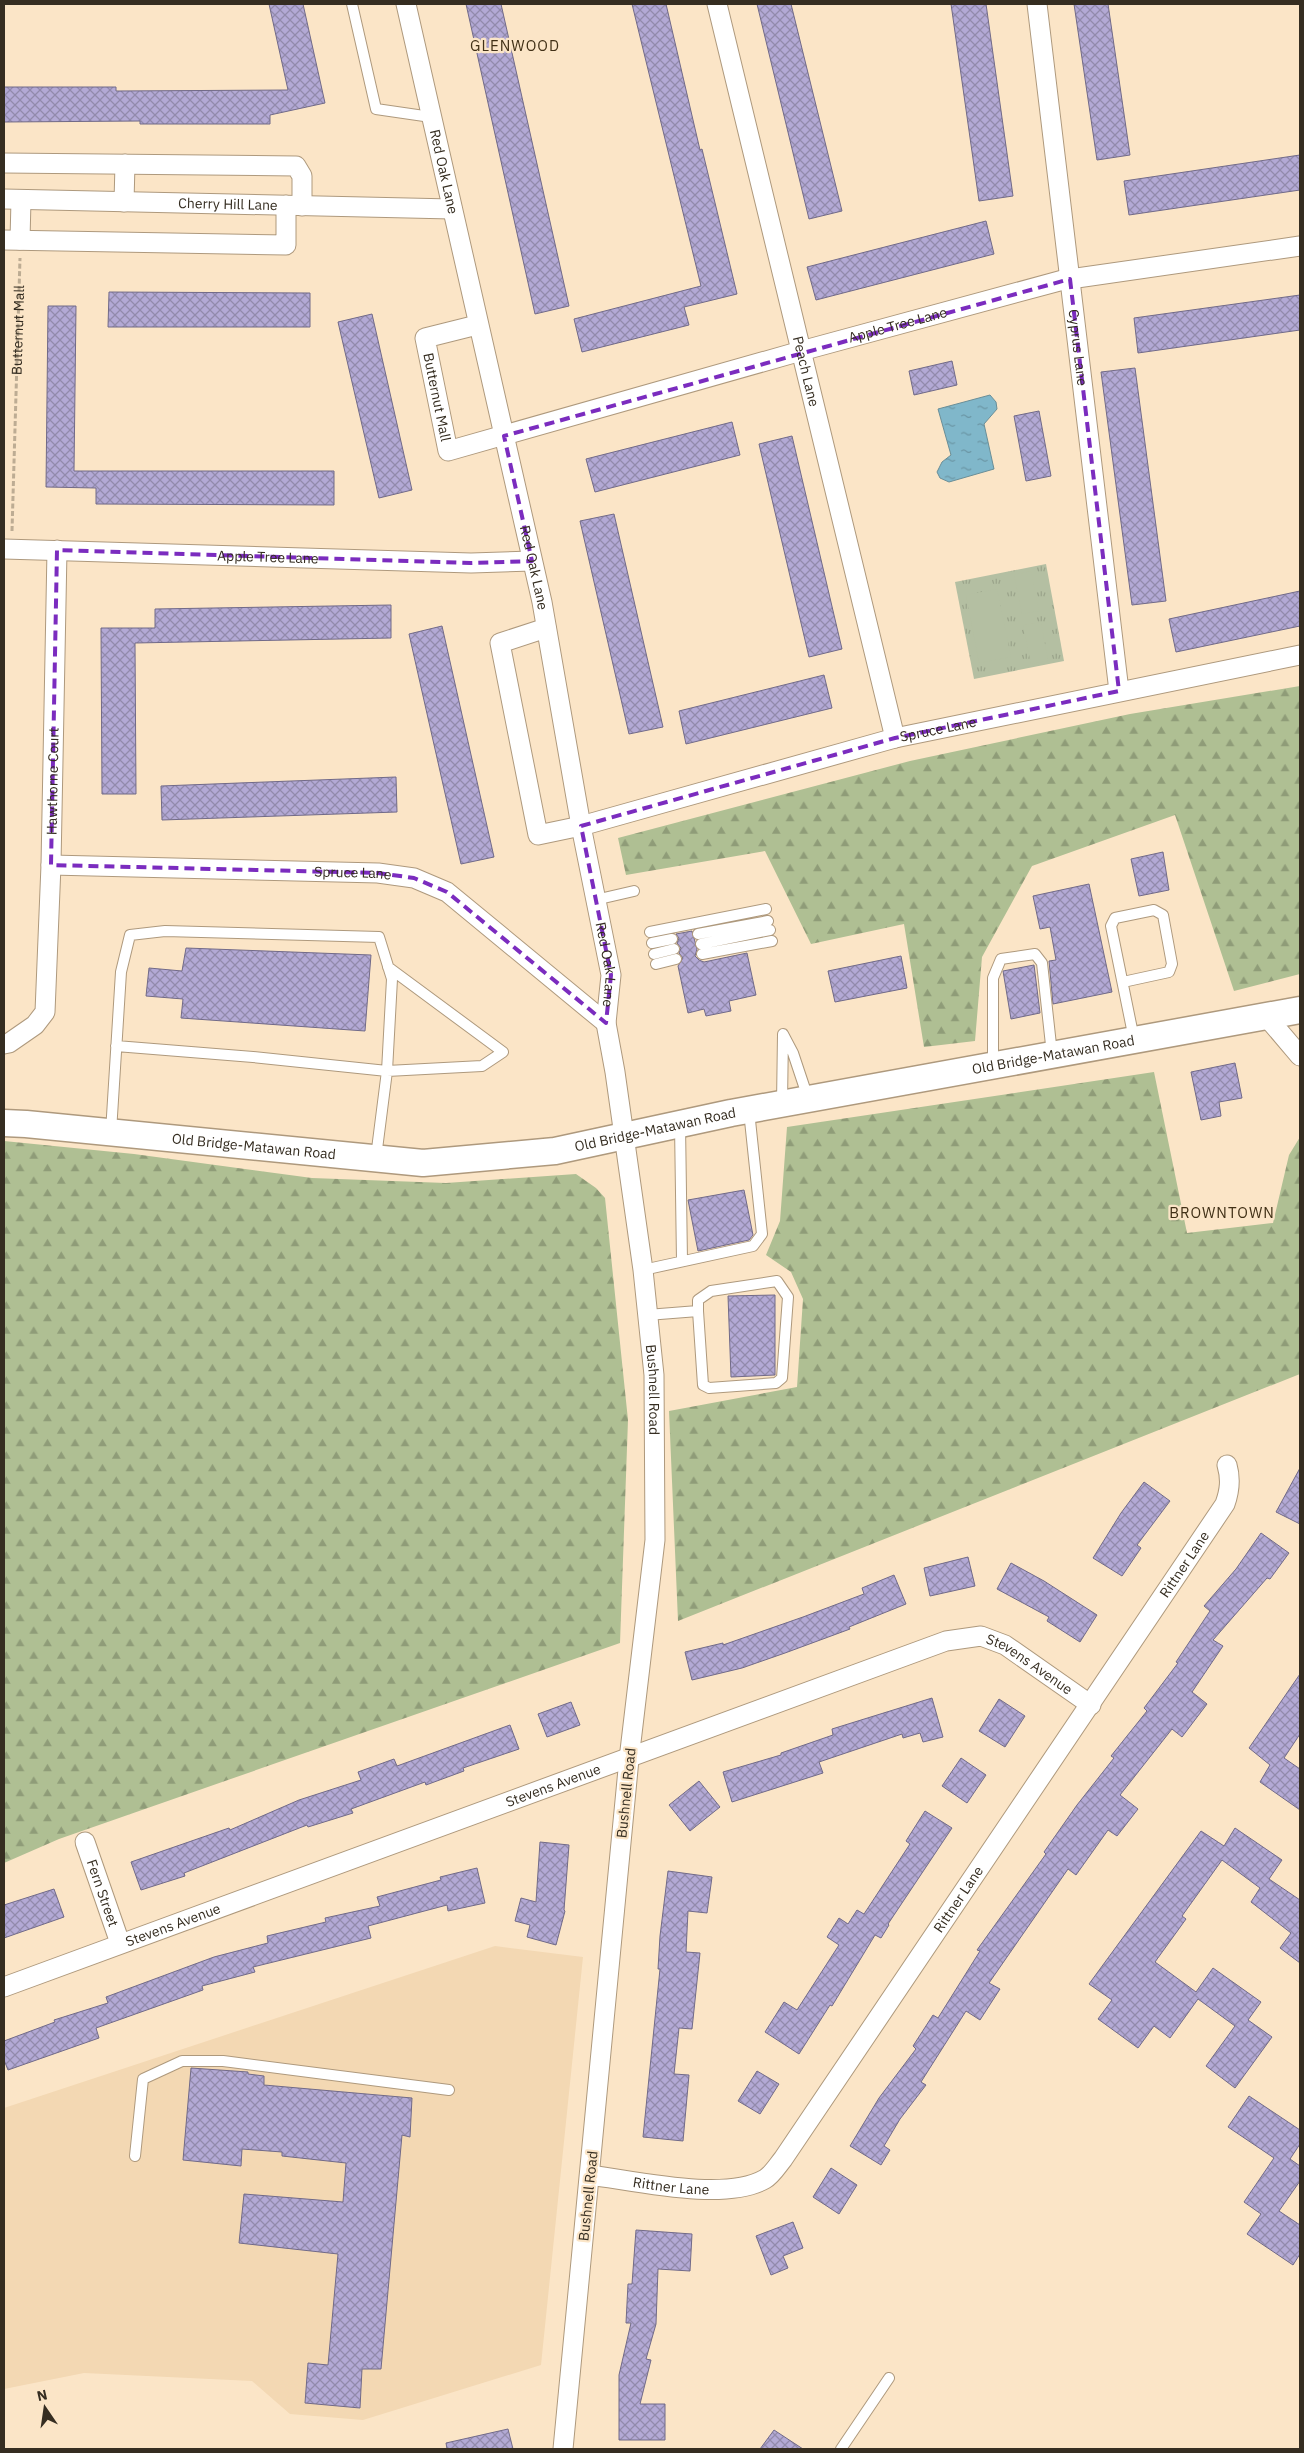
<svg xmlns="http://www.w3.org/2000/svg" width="1304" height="2453" font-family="'IBM Plex Sans',sans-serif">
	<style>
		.built { fill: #f3d8b3 }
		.grass { fill: url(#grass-tufts) }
		.forest { fill: url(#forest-firs) }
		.pitch { fill: #b4bfa2 }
		.water { fill: url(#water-ripples); stroke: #6a8e97 }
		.building { fill: url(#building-cross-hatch); stroke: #716a88 }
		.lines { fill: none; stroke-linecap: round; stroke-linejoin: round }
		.service-casing { stroke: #ae997d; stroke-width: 12 }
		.minor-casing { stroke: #ae997d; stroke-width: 21 }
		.secondary-casing { stroke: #ae997d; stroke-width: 29 }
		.path { stroke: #bdac93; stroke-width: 3; stroke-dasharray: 5 2.5; stroke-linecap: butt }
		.service { stroke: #fff; stroke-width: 10 }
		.minor { stroke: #fff; stroke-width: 19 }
		.secondary { stroke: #fff; stroke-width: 26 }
		.marked { fill: none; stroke: #7b2cbf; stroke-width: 4; stroke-dasharray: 10 6; stroke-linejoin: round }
		.labels { text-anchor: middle; stroke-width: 4.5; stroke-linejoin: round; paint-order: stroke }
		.street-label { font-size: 14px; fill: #352d21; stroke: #fbe5c7 }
		.neighbourhood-label { font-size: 15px; letter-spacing: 1px; fill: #413016; stroke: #fbe5c7 }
	</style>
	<defs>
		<pattern id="grass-tufts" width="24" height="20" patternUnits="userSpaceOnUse" patternTransform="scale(1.25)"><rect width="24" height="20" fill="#b4bfa2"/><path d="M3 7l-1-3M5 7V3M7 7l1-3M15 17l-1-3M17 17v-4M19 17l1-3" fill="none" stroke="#9ba48b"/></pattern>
		<pattern id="forest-firs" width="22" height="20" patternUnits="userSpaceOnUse" patternTransform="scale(1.25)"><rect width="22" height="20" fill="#afbf93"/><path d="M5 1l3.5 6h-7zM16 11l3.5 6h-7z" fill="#8f9c78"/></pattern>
		<pattern id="water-ripples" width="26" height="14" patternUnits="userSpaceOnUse" patternTransform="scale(1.25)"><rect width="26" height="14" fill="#80b7ca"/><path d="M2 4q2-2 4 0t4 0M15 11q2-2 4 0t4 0" fill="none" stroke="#6a95a4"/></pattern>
		<pattern id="building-cross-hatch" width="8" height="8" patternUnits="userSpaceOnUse" patternTransform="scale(1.25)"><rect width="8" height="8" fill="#b3a9d5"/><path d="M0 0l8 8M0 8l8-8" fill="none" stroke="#928aac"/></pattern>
	</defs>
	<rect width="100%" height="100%" fill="#fbe5c7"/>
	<path class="built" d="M 495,1946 L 583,1957 L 541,2365 L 363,2420 L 290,2414 L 252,2381 L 84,2373 L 4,2389 L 4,2108 Z"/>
	<path class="grass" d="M 1046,564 L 1064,661 L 974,679 L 955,582 Z"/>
	<path class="forest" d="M 1300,686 L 1300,974 L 1234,991 L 1175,815 L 1032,866 L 982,957 L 975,1041 L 924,1047 L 904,924 L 811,944 L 765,851 L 626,875 L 618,838 L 910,761 L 1130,714 Z
		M 1154,1072 L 1187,1233 L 1273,1223 L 1289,1155 L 1300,1137 L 1300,1374 L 678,1621 L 669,1411 L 797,1387 L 803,1299 L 791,1272 L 766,1255 L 780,1221 L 787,1127 Z
		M 4,1141 L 134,1154 L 312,1178 L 446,1183 L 576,1174 L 596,1188 L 605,1198 L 628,1420 L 620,1643 L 59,1839 L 4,1863 Z"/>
	<path class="pitch" d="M 1031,571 L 1039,611 L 1022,614 L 1014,575 Z
		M 997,589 L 1011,657 L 979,663 L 966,595 Z
		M 1041,622 L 1048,661 L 1031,664 L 1023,625 Z"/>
	<path class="water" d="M 990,395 L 996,402 L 997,409 L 984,424 L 994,469 L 949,482 L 940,478 L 937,472 L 942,462 L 951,455 L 938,409 Z"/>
	<path class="building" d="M 269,4 L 303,4 L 325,103 L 270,115 L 270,124 L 140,124 L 140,121 L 4,122 L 4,87 L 116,87 L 116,91 L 288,90 Z
		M 466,4 L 501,4 L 569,306 L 535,314 Z
		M 632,4 L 666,4 L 700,150 L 702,149 L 737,294 L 684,307 L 689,325 L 582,352 L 574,319 L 701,286 Z
		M 757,4 L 791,4 L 842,211 L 809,219 Z
		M 951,4 L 986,4 L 1013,196 L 979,201 Z
		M 1074,4 L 1108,4 L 1130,155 L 1097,160 Z
		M 1300,155 L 1300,190 L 1129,215 L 1124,181 Z
		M 986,221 L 994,254 L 816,300 L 807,267 Z
		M 109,292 L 310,293 L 310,327 L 108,327 Z
		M 1300,295 L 1300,330 L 1138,353 L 1134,318 Z
		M 48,306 L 76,306 L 74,471 L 334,471 L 334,505 L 96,504 L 96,488 L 46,487 Z
		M 372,314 L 412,490 L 379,498 L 338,322 Z
		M 952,361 L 957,385 L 914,395 L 909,371 Z
		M 1135,368 L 1166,601 L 1132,605 L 1101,372 Z
		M 1039,411 L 1051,476 L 1026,481 L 1014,416 Z
		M 732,422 L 740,455 L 595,492 L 586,459 Z
		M 792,436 L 842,649 L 809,657 L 759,444 Z
		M 614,514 L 663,727 L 629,734 L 580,521 Z
		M 1300,591 L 1300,626 L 1176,652 L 1169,619 Z
		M 391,605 L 391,638 L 135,643 L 136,794 L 102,794 L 101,628 L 155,628 L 155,609 Z
		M 442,626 L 494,857 L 461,864 L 409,634 Z
		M 824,675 L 832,708 L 686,744 L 679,711 Z
		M 396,777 L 397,812 L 162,820 L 161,786 Z
		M 1163,852 L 1169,890 L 1139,896 L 1131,859 Z
		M 1089,884 L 1112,992 L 1053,1004 L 1049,961 L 1056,960 L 1050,927 L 1040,929 L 1033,896 Z
		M 692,931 L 697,949 L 695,956 L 699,960 L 704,962 L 747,953 L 756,995 L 729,1001 L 731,1011 L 706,1016 L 704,1009 L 688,1013 L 678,966 L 683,958 L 679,953 L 681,948 L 677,943 L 679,938 L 676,934 Z
		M 186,948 L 371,955 L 365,1031 L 181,1018 L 183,999 L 146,996 L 149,968 L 182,971 Z
		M 901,956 L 907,988 L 835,1002 L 828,971 Z
		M 1034,965 L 1040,1013 L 1011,1019 L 1003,971 Z
		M 1235,1063 L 1242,1098 L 1219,1102 L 1221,1116 L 1201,1120 L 1191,1072 Z
		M 744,1190 L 753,1235 L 749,1240 L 698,1251 L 688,1200 Z
		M 775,1295 L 775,1375 L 731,1377 L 728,1296 Z
		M 1300,1468 L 1300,1524 L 1276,1512 Z
		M 1144,1482 L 1170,1501 L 1137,1545 L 1141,1548 L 1122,1576 L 1093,1558 L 1121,1513 Z
		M 1261,1533 L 1289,1553 L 1270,1579 L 1267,1578 L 1213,1640 L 1223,1646 L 1192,1692 L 1207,1704 L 1182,1737 L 1172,1729 L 1120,1795 L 1138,1809 L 1117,1836 L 1108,1830 L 1076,1875 L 1068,1869 L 989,1983 L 1000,1989 L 980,2020 L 966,2011 L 921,2082 L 926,2085 L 900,2119 L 884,2146 L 890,2150 L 881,2165 L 850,2146 L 879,2098 L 916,2049 L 913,2046 L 933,2015 L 938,2018 L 980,1951 L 977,1950 L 1046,1854 L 1044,1852 L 1077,1805 L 1114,1758 L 1111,1756 L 1147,1711 L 1144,1708 L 1178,1663 L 1176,1662 L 1210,1611 L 1204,1606 L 1236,1569 Z
		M 968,1557 L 975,1586 L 930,1596 L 924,1568 Z
		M 1011,1563 L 1044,1581 L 1097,1615 L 1080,1642 L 1047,1621 L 1049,1617 L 997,1589 Z
		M 894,1575 L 906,1604 L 849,1627 L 850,1629 L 785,1653 L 742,1668 L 692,1680 L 685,1652 L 723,1643 L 723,1645 L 803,1617 L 864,1594 L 862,1588 Z
		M 1300,1674 L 1300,1734 L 1284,1758 L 1300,1769 L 1300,1810 L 1260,1782 L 1270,1765 L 1249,1748 Z
		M 932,1698 L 943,1737 L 923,1742 L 920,1733 L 903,1738 L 902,1734 L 819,1762 L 823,1773 L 732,1802 L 723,1772 L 781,1755 L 781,1753 L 833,1735 L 832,1729 Z
		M 999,1699 L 1025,1716 L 1005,1747 L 979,1731 Z
		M 571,1702 L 580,1725 L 547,1737 L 538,1714 Z
		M 510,1725 L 519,1749 L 463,1768 L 464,1771 L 426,1785 L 425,1782 L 351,1809 L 353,1813 L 308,1827 L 307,1825 L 184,1873 L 185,1876 L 141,1890 L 131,1862 L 229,1828 L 230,1830 L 299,1800 L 361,1780 L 358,1772 L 394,1759 L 397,1766 Z
		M 961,1758 L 986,1775 L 967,1803 L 942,1786 Z
		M 699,1781 L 720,1807 L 690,1831 L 669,1805 Z
		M 925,1811 L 952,1828 L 888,1924 L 889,1925 L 881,1938 L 875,1935 L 832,2006 L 830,2005 L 799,2054 L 765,2032 L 784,2002 L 797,2010 L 839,1945 L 827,1937 L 839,1918 L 848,1924 L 857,1910 L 864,1914 L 910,1844 L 906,1841 Z
		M 1235,1828 L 1282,1860 L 1269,1879 L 1300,1900 L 1300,1963 L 1280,1948 L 1291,1933 L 1251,1902 L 1260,1888 L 1222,1860 L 1182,1916 L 1186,1919 L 1155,1962 L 1196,1992 L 1213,1968 L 1261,2002 L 1248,2020 L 1272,2037 L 1235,2088 L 1206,2066 L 1235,2026 L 1198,1999 L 1170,2038 L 1154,2026 L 1138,2048 L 1098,2019 L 1112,2000 L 1089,1984 L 1201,1831 L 1224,1846 Z
		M 540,1842 L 569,1845 L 564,1910 L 565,1911 L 556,1945 L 527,1937 L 530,1925 L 515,1921 L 521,1898 L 536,1902 Z
		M 477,1868 L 485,1903 L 448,1911 L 447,1905 L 368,1926 L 371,1938 L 253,1967 L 255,1972 L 202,1986 L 203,1990 L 96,2028 L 99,2038 L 8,2070 L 4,2060 L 4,2041 L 55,2022 L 54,2020 L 108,2003 L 106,1997 L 214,1957 L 268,1943 L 267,1936 L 326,1922 L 325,1918 L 380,1906 L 377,1897 L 441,1880 L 440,1877 Z
		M 668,1871 L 712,1877 L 707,1913 L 688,1911 L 686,1952 L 700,1953 L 692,2029 L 679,2028 L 674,2074 L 689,2075 L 683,2141 L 643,2137 L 660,1969 L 658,1969 L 660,1936 Z
		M 54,1889 L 64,1917 L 4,1938 L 4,1905 Z
		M 191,2068 L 248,2072 L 248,2074 L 264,2076 L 264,2085 L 412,2098 L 410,2137 L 402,2135 L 381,2369 L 362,2369 L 360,2408 L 305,2403 L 308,2363 L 328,2365 L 338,2254 L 239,2243 L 244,2194 L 343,2202 L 346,2163 L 282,2156 L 282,2152 L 242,2149 L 241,2166 L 183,2160 Z
		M 757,2071 L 779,2084 L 760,2114 L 738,2101 Z
		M 1249,2096 L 1300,2130 L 1300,2144 L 1290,2159 L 1300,2166 L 1300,2181 L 1279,2211 L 1300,2225 L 1300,2254 L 1293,2265 L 1247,2234 L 1261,2214 L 1244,2202 L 1274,2158 L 1228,2127 Z
		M 831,2168 L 857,2185 L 839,2214 L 813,2197 Z
		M 793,2222 L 803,2248 L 783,2256 L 788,2268 L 771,2275 L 756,2236 Z
		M 636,2230 L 692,2234 L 690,2271 L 658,2269 L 656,2324 L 646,2359 L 651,2360 L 640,2404 L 665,2404 L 665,2440 L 619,2440 L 619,2375 L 631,2323 L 626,2323 L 628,2284 L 632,2284 Z
		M 508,2429 L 513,2449 L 447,2449 L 446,2443 Z
		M 774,2430 L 803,2449 L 760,2449 Z"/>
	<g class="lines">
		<defs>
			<path id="service" d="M 352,4 L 376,109 L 431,117
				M 595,900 L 634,891
				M 650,932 L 766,909
				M 698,934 L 768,921
				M 652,943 L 672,939
				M 701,944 L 770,930
				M 654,954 L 674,949
				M 702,954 L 772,941
				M 656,964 L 676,959
				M 1123,982 L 1169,972 L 1172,964 L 1163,915 L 1154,910 L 1115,918 L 1111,926 L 1134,1039
				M 116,1046 L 253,1057 L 387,1071 L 482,1066 L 503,1052 L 388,967
				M 993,1064 L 993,978 L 1001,959 L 1035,954 L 1042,963 L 1052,1054
				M 782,1103 L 783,1034 L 793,1053 L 808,1098
				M 680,1125 L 682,1261
				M 111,1132 L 121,972 L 130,935 L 165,931 L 379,937 L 392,979 L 387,1071 L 376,1157
				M 643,1270 L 753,1246 L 762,1234 L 749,1111
				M 647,1315 L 698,1311 L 703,1385 L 709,1388 L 776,1383 L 782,1378 L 788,1297 L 777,1281 L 711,1291 L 698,1300 L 698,1311
				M 135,2156 L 143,2079 L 182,2061 L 223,2061 L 449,2090
				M 841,2449 L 889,2378"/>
			<g id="minor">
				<path id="s2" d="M 406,4 L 542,602 L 581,826 L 611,975 L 606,1023 L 615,1072 L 643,1270 L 654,1375 L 655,1540 L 629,1759 L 563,2449"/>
				<path id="s3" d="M 717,4 L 895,738"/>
				<path id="s4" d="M 1037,4 L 1119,691"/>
				<path d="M 4,163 L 296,166 L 302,176 L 302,206"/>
				<path id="s5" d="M 4,199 L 452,209"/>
				<path d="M 124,202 L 125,164"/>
				<path d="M 4,240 L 286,245 L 286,205"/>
				<path d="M 20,240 L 21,200"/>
				<path id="s6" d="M 477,325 L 425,338 L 448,451 L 801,351 L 1063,280 L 1300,246"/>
				<path id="s7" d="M 4,549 L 471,563 L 532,561"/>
				<path id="s8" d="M 546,628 L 500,643 L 538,835 L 581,826 L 895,738 L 1300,655"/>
				<path id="s9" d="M 51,865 L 378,873 L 414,878 L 447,892 L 606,1023"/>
				<path d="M 1266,1016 L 1300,1056"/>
				<path id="s10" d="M 4,1044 L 9,1043 L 35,1025 L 45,1012 L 51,865 L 57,550"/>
				<path id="s11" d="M 85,1842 L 120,1943"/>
				<path id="s12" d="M 4,1987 L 946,1641 L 981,1636 L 1005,1645 L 1091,1705"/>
				<path id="s13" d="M 590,2175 C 636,2181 725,2202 765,2179 C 772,2175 778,2165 783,2159 L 1225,1504 C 1230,1490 1231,1479 1227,1465"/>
			</g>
			<g id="secondary">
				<path id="s14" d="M 4,1123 L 26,1124 L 423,1163 L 555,1151 L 731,1113 L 1300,1010"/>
			</g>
		</defs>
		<use href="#service" class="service-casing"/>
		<use href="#minor" class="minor-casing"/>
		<use href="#secondary" class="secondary-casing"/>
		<path class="path" id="s1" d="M 12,531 L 20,258"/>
		<use href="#service" class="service"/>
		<use href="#minor" class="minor"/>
		<use href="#secondary" class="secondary"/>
	</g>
	<path class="marked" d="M 1070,279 L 1119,691 L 895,738 L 581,826 L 611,975 L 606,1023 L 447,892 L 414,878 L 378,873 L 51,865 L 57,550 L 471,563 L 532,561 L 504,436 Z"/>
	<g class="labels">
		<g class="street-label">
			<text dy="5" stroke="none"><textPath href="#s2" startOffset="172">Red Oak Lane</textPath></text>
			<text dy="5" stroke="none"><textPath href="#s5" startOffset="224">Cherry Hill Lane</textPath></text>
			<text dy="5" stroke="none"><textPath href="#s6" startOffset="636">Apple Tree Lane</textPath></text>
			<text dy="5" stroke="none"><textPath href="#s1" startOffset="201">Butternut Mall</textPath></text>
			<text dy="5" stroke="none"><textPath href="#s4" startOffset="346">Cyprus Lane</textPath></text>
			<text dy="5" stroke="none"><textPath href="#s3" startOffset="378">Peach Lane</textPath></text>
			<text dy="5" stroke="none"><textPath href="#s6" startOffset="114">Butternut Mall</textPath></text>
			<text dy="5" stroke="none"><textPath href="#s7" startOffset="264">Apple Tree Lane</textPath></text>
			<text dy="5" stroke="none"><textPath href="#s2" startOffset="578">Red Oak Lane</textPath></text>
			<text dy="5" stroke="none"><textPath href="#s8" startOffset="658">Spruce Lane</textPath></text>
			<text dy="5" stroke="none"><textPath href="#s10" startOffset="284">Hawthorne Court</textPath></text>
			<text dy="5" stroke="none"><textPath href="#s9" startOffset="302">Spruce Lane</textPath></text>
			<text dy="5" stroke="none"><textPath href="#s2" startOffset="982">Red Oak Lane</textPath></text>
			<text dy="5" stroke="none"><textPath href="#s14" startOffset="1061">Old Bridge-Matawan Road</textPath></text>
			<text dy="5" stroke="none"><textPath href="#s14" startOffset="656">Old Bridge-Matawan Road</textPath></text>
			<text dy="5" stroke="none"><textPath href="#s14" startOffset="251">Old Bridge-Matawan Road</textPath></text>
			<text dy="5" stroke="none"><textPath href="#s2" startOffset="1411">Bushnell Road</textPath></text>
			<text dy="5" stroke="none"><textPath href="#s13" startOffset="922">Rittner Lane</textPath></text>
			<text dy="5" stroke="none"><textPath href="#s12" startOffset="1095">Stevens Avenue</textPath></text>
			<text dy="5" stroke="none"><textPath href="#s12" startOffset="585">Stevens Avenue</textPath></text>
			<text transform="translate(626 1793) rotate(-84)" y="5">Bushnell Road</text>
			<text dy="5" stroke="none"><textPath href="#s11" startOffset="54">Fern Street</textPath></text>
			<text dy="5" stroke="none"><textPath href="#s13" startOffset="518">Rittner Lane</textPath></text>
			<text dy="5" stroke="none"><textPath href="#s12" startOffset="180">Stevens Avenue</textPath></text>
			<text dy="5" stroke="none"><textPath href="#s13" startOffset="82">Rittner Lane</textPath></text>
			<text transform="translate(588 2196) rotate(-84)" y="5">Bushnell Road</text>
		</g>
		<g class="neighbourhood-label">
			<text x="515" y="51">GLENWOOD</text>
			<text x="1222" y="1218">BROWNTOWN</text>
		</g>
	</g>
	<rect width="1304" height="2453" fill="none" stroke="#352d21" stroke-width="10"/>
	<g transform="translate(45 2408) rotate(347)" stroke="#fbe5c7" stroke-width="4" paint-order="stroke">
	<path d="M0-4L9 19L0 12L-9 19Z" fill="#352d21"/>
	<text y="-8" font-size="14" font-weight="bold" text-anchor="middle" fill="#352d21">N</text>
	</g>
</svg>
